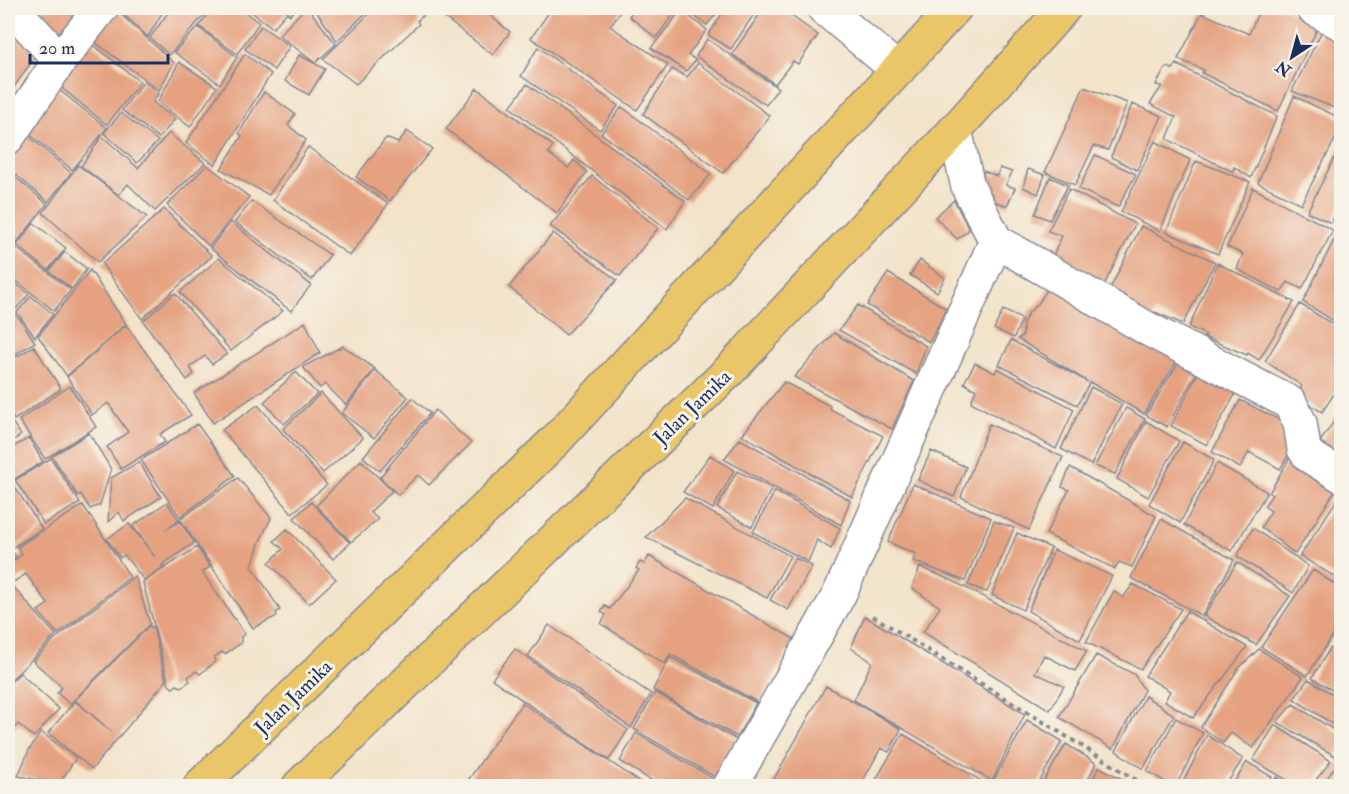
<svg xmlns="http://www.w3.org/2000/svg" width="1349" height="794" font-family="'IM FELL Double Pica',serif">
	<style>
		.building { fill: #e5a180 }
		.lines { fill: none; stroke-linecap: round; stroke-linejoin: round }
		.minor-casing { stroke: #868994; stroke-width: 36 }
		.major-casing { stroke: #868994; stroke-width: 36 }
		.path { stroke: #868994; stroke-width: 4; stroke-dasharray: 4.5 4.5; stroke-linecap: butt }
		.minor { stroke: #fff; stroke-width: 33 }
		.major { stroke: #ebc669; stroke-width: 33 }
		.labels { text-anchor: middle; stroke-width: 6; stroke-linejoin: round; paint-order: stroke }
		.street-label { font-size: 20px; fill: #1b2f5e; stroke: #f7f3e8 }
	</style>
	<rect width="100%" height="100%" fill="#f7f3e8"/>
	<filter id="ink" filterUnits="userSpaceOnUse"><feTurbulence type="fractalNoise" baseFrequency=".0167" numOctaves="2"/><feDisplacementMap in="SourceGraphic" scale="12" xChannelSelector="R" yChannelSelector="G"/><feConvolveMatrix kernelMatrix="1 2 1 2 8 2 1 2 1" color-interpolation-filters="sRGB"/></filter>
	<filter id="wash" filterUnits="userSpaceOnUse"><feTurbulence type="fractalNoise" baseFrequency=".008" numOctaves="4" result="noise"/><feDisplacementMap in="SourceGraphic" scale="24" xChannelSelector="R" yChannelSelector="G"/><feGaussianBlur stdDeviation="1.35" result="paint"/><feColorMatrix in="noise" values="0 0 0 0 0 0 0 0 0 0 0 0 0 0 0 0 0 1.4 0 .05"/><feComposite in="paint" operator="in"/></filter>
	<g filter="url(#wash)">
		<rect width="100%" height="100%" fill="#f2e3c9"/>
		<g id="blocks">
			<path class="building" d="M 27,8 L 90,8 L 56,45 Z
				M 114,8 L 174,63 L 159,90 L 91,39 Z
				M 120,8 L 165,8 L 148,37 L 118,9 Z
				M 171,8 L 199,8 L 206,13 L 169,55 L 150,38 Z
				M 212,8 L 240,8 L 259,23 L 237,54 L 199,26 Z
				M 246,8 L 297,8 L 290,15 L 287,12 L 273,28 Z
				M 305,8 L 308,8 L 336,44 L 315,63 L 279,35 Z
				M 314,8 L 366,8 L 369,10 L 337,41 Z
				M 375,8 L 481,8 L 510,32 L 493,55 L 432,8 L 417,21 L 419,24 L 356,84 L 323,59 Z
				M 552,8 L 623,8 L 610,26 L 668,65 L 637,110 L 531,38 Z
				M 636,8 L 678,8 L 656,38 L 629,16 Z
				M 683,8 L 721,8 L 707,25 Z
				M 726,8 L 758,8 L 731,49 L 708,35 Z
				M 764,8 L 780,8 L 818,35 L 798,64 L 793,61 L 775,84 L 732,54 Z
				M 1260,8 L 1284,8 L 1319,25 L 1278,111 L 1202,73 L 1204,70 L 1178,59 L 1202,13 L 1249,34 Z
				M 681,10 L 707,30 L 688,55 L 696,60 L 686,71 L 651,48 Z
				M 1327,21 L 1342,30 L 1342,94 L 1335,108 L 1292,91 Z
				M 261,26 L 290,46 L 274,70 L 245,49 Z
				M 8,27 L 36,55 L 8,96 Z
				M 198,27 L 237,57 L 220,84 L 174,52 Z
				M 86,39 L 140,82 L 107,125 L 52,80 Z
				M 707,39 L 778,88 L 766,105 L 696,56 Z
				M 538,47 L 618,106 L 600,130 L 521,76 Z
				M 245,54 L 271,74 L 215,165 L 186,143 Z
				M 299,55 L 325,69 L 309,95 L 285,81 Z
				M 179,62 L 217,87 L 190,127 L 158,102 Z
				M 698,63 L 770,116 L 723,173 L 643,114 L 672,69 L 687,77 Z
				M 1176,64 L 1277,116 L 1251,178 L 1234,167 L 1233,172 L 1167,139 L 1176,117 L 1150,104 L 1162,86 L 1156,85 L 1166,67 L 1173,69 Z
				M 144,81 L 159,93 L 153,102 L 175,119 L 159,138 L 122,110 Z
				M 49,82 L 107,128 L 72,170 L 18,124 Z
				M 527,84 L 685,201 L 667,229 L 510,107 Z
				M 1084,87 L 1127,103 L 1108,150 L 1094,146 L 1075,185 L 1045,172 Z
				M 477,88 L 553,146 L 548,153 L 568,168 L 574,160 L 587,172 L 557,213 L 446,129 Z
				M 264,92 L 295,114 L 288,125 L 306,140 L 269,195 L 221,169 L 242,136 L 239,133 Z
				M 1294,96 L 1342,119 L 1342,126 L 1301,204 L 1258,183 Z
				M 1132,104 L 1162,116 L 1137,170 L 1111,157 Z
				M 622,107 L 711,174 L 689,200 L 601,133 Z
				M 121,113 L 158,141 L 137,163 L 104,133 Z
				M 21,129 L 71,173 L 48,202 L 8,168 L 8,144 Z
				M 407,131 L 432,149 L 390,201 L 356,177 L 386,138 L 398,143 Z
				M 169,133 L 205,163 L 155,211 L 128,184 L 119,195 L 81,166 L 102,136 L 138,168 Z
				M 1155,141 L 1190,160 L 1160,231 L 1121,212 Z
				M 1342,143 L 1342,201 L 1331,223 L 1307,212 Z
				M 308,147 L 388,204 L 350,256 L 273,200 Z
				M 1095,155 L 1136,174 L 1118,207 L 1079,189 Z
				M 1196,161 L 1250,182 L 1218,254 L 1166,232 Z
				M 78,165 L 147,217 L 98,262 L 43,213 Z
				M 207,165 L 249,197 L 209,246 L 167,205 Z
				M 1000,168 L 1012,172 L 1006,185 L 1015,188 L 1007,206 L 991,200 L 992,194 L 978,188 L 984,171 L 997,176 Z
				M 1028,169 L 1045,175 L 1038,194 L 1023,187 Z
				M 8,171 L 47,204 L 8,254 Z
				M 592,176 L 658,228 L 620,276 L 550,226 Z
				M 1050,177 L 1068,185 L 1050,220 L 1035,214 Z
				M 1253,188 L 1333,230 L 1302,289 L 1288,282 L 1281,292 L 1237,269 L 1243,254 L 1227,247 Z
				M 1069,189 L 1135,224 L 1099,295 L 1048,266 L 1062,236 L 1048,231 Z
				M 954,200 L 969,230 L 957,239 L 935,217 Z
				M 252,201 L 330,255 L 312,280 L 235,222 Z
				M 164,209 L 212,256 L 142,319 L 102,264 Z
				M 231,222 L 311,285 L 291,311 L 210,248 Z
				M 34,223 L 66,248 L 48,270 L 17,245 Z
				M 1141,226 L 1215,262 L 1183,324 L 1155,312 L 1150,322 L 1106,297 Z
				M 1338,232 L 1342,233 L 1342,326 L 1303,302 Z
				M 553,233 L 617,280 L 566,335 L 509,287 Z
				M 17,248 L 71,290 L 54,311 L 8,274 L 8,259 Z
				M 65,252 L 87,269 L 72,289 L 49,271 Z
				M 219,258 L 283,311 L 231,351 L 180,292 Z
				M 920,260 L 945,278 L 937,292 L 910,275 Z
				M 1217,263 L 1294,302 L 1259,360 L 1248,353 L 1247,355 L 1204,337 L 1206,335 L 1189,327 Z
				M 90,270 L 126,324 L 67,376 L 38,336 Z
				M 888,273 L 947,309 L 929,342 L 867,305 Z
				M 8,277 L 29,294 L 14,311 L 8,305 Z
				M 1050,285 L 1180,356 L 1144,414 L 1090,382 L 1077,405 L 999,365 L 1011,340 L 1088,382 L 1018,339 L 1023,335 L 1023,323 L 1029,312 L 1038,304 Z
				M 175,293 L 227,354 L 212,364 L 205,356 L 190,367 L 194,374 L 187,380 L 143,321 Z
				M 31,296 L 53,314 L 35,337 L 17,312 Z
				M 1300,304 L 1342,330 L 1342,382 L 1322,412 L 1296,396 L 1302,386 L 1265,361 Z
				M 858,305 L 926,346 L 916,374 L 839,330 Z
				M 8,308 L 20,319 L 35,342 L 8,359 Z
				M 1003,310 L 1022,319 L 1014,338 L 994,329 Z
				M 305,322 L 320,353 L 213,423 L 194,393 Z
				M 126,325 L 191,415 L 160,434 L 165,442 L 121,469 L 107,447 L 128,432 L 108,403 L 92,415 L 67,377 Z
				M 834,333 L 914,381 L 892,429 L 794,377 Z
				M 34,346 L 61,389 L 14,420 L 8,410 L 8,362 Z
				M 343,346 L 375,369 L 346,405 L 325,384 L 320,388 L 303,367 Z
				M 1182,357 L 1199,368 L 1167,427 L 1146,415 Z
				M 1205,360 L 1242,382 L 1207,445 L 1171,426 Z
				M 975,363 L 995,373 L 997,368 L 1074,409 L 1056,449 L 971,402 L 976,390 L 964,383 Z
				M 375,370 L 408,397 L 374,438 L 342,413 Z
				M 296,372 L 317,394 L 284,424 L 264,402 Z
				M 784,382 L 830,406 L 830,409 L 883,436 L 852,497 L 742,435 Z
				M 70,386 L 96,427 L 45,459 L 19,420 Z
				M 1091,387 L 1122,404 L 1091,465 L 1061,449 Z
				M 321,393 L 363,438 L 323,473 L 283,429 Z
				M 412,398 L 430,413 L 380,471 L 363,457 Z
				M 1240,400 L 1303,432 L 1280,469 L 1249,452 L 1240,468 L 1212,452 Z
				M 258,405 L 327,485 L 292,513 L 222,430 Z
				M 1126,408 L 1145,419 L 1115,474 L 1095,466 Z
				M 1342,409 L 1342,456 L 1320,442 Z
				M 435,410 L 471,443 L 429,485 L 418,475 L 398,495 L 380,477 Z
				M 8,416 L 21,435 L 8,444 Z
				M 1146,421 L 1179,441 L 1148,497 L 1117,479 Z
				M 197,424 L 235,476 L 180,517 L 141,460 Z
				M 989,424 L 1063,457 L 1029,530 L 961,497 Z
				M 89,433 L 111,469 L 100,505 L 90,509 L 81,494 L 78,496 L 52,456 Z
				M 29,438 L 43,462 L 11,481 L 42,529 L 12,548 L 8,542 L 8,450 Z
				M 740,439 L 850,500 L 841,525 L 724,459 Z
				M 1183,442 L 1214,460 L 1180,523 L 1149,504 Z
				M 931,451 L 966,467 L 954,497 L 918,480 Z
				M 1293,452 L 1340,483 L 1295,554 L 1261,527 L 1271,511 L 1264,506 L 1272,495 L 1269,493 Z
				M 710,455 L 734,470 L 713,509 L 683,492 Z
				M 51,458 L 80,503 L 44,524 L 15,480 Z
				M 361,460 L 392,491 L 370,512 L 378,519 L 351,542 L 316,506 Z
				M 139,462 L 161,497 L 124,521 L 119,512 L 108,522 L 111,478 Z
				M 1217,463 L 1267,492 L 1232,551 L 1184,525 Z
				M 1070,467 L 1156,516 L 1132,567 L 1119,562 L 1115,569 L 1046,534 L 1069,490 L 1062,487 Z
				M 737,471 L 772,488 L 752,527 L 717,508 Z
				M 238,478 L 271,518 L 260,541 L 252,566 L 280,610 L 276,613 L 277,616 L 253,628 L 180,519 Z
				M 913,484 L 991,518 L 965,581 L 913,561 L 916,554 L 888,542 Z
				M 775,491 L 840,528 L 831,549 L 817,540 L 808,562 L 753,532 Z
				M 1342,492 L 1342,581 L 1300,556 Z
				M 685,498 L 790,556 L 767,598 L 646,537 Z
				M 167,502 L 179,520 L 165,530 L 180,521 L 194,543 L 162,565 L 164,567 L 144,580 L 124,555 L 120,558 L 107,539 L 129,524 L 155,557 L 133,526 Z
				M 311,502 L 350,543 L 333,559 L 294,518 Z
				M 83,505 L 130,577 L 58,634 L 38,611 L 48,604 L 26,574 L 12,583 L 8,578 L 8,566 L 22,554 L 17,547 Z
				M 1161,519 L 1234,560 L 1202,616 L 1131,578 Z
				M 994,521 L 1014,528 L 987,592 L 968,585 Z
				M 1253,528 L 1308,566 L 1293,593 L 1237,556 Z
				M 287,529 L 336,579 L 309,604 L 269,563 L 283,549 L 274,541 Z
				M 1017,533 L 1051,548 L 1023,610 L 992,595 Z
				M 8,545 L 16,557 L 8,564 Z
				M 197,547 L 210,567 L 202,572 L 245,634 L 241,637 L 241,643 L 225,654 L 222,652 L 214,657 L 215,662 L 200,674 L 196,671 L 188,677 L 190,681 L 181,687 L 177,685 L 173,688 L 169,685 L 143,582 Z
				M 1054,550 L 1112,576 L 1080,640 L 1028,611 Z
				M 649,556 L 794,639 L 759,703 L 670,654 L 665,664 L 601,624 L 606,615 L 601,612 L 605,606 L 610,609 L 639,570 L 636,568 L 640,562 L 644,564 Z
				M 795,558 L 812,566 L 788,610 L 770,600 Z
				M 1237,562 L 1290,596 L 1256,645 L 1204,616 Z
				M 920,567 L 953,581 L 1087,651 L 1075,671 L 1044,655 L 1035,673 L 1064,686 L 1050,710 L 923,632 L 940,607 L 912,588 Z
				M 1313,570 L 1342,589 L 1342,621 L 1307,676 L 1261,647 Z
				M 135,576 L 150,624 L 70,704 L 57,693 L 62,687 L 33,661 L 55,639 Z
				M 8,581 L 56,635 L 8,683 Z
				M 1133,584 L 1181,609 L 1141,669 L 1086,642 L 1114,591 L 1123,598 Z
				M 1187,611 L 1247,647 L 1193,718 L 1165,701 L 1170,691 L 1145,676 Z
				M 865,616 L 1025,714 L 992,781 L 854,700 L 872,662 L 851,648 Z
				M 549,625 L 651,694 L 631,728 L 528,656 Z
				M 149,626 L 153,628 L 166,681 L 92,769 L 48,733 L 75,701 L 112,732 L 75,700 Z
				M 1342,631 L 1342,649 L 1333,644 Z
				M 1330,648 L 1342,656 L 1342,696 L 1312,678 Z
				M 515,649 L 628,730 L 609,760 L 492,679 Z
				M 1259,649 L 1303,677 L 1253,748 L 1231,733 L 1223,743 L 1201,727 L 1238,669 Z
				M 1096,655 L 1134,674 L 1144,690 L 1113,749 L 1059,717 Z
				M 670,657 L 756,703 L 737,737 L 653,690 Z
				M 20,673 L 59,709 L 34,737 L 18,724 L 8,735 L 8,684 Z
				M 1308,679 L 1342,700 L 1342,730 L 1294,699 Z
				M 826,686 L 901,729 L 889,752 L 881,748 L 860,786 L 770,786 Z
				M 655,692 L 737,740 L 715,777 L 634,729 Z
				M 1145,696 L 1174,715 L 1143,769 L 1116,751 Z
				M 522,703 L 646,786 L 464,786 Z
				M 1293,704 L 1342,735 L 1342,748 L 1335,756 L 1277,722 Z
				M 1176,718 L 1203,733 L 1176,786 L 1172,786 L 1147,771 Z
				M 1027,720 L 1062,741 L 1037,786 L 1001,786 L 993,782 Z
				M 1275,725 L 1331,761 L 1311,786 L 1297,786 L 1253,760 Z
				M 41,732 L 76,758 L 59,784 L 18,776 L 29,750 Z
				M 636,733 L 714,779 L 709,786 L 660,786 L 620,761 Z
				M 903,734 L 990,786 L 872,786 Z
				M 1207,735 L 1243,759 L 1225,786 L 1181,786 Z
				M 1066,744 L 1096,763 L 1085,786 L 1041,786 Z
				M 1340,759 L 1342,760 L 1342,786 L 1322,786 Z
				M 1247,762 L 1272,777 L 1266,786 L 1232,786 Z
				M 1099,767 L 1130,783 L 1128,786 L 1089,786 Z
				M 1277,777 L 1292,786 L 1270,786 Z"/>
		</g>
	</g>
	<g filter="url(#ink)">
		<use href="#blocks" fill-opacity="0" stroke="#868994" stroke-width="1.5"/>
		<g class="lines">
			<defs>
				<path id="minor" d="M 12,8 L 60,60
					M 824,8 L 898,70
					M 1313,8 L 1342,24
					M 8,137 L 60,60 L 101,8
					M 996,241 L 1148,329 L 1290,403 L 1300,423 L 1304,449 L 1309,456 L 1342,476
					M 730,786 L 839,595 L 996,241 L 968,187 L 955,130"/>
				<path id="major" d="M 200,786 L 556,440 L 955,8
					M 299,786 L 729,371 L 955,130 L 1064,8"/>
			</defs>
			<use href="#minor" class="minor-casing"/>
			<use href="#major" class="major-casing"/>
			<path class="path" d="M 873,616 L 1146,786"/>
			<use href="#minor" class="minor"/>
			<use href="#major" class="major"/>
		</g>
	</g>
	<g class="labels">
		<g class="street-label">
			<text transform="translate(692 407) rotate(-44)" y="7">Jalan Jamika</text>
			<text transform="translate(293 697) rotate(-44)" y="7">Jalan Jamika</text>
		</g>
	</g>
	<rect width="1349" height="794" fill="none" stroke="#f7f3e8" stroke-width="30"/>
	<g transform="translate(1292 57) rotate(216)" stroke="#f7f3e8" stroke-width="4.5" paint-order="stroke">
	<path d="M0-4.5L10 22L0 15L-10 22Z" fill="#1b2f5e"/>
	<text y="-9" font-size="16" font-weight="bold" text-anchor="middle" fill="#1b2f5e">N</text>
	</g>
	<path d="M30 54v9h138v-9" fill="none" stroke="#1b2f5e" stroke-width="3"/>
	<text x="39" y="54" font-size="18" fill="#1b2f5e" stroke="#f7f3e8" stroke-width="4.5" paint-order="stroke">20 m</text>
</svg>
